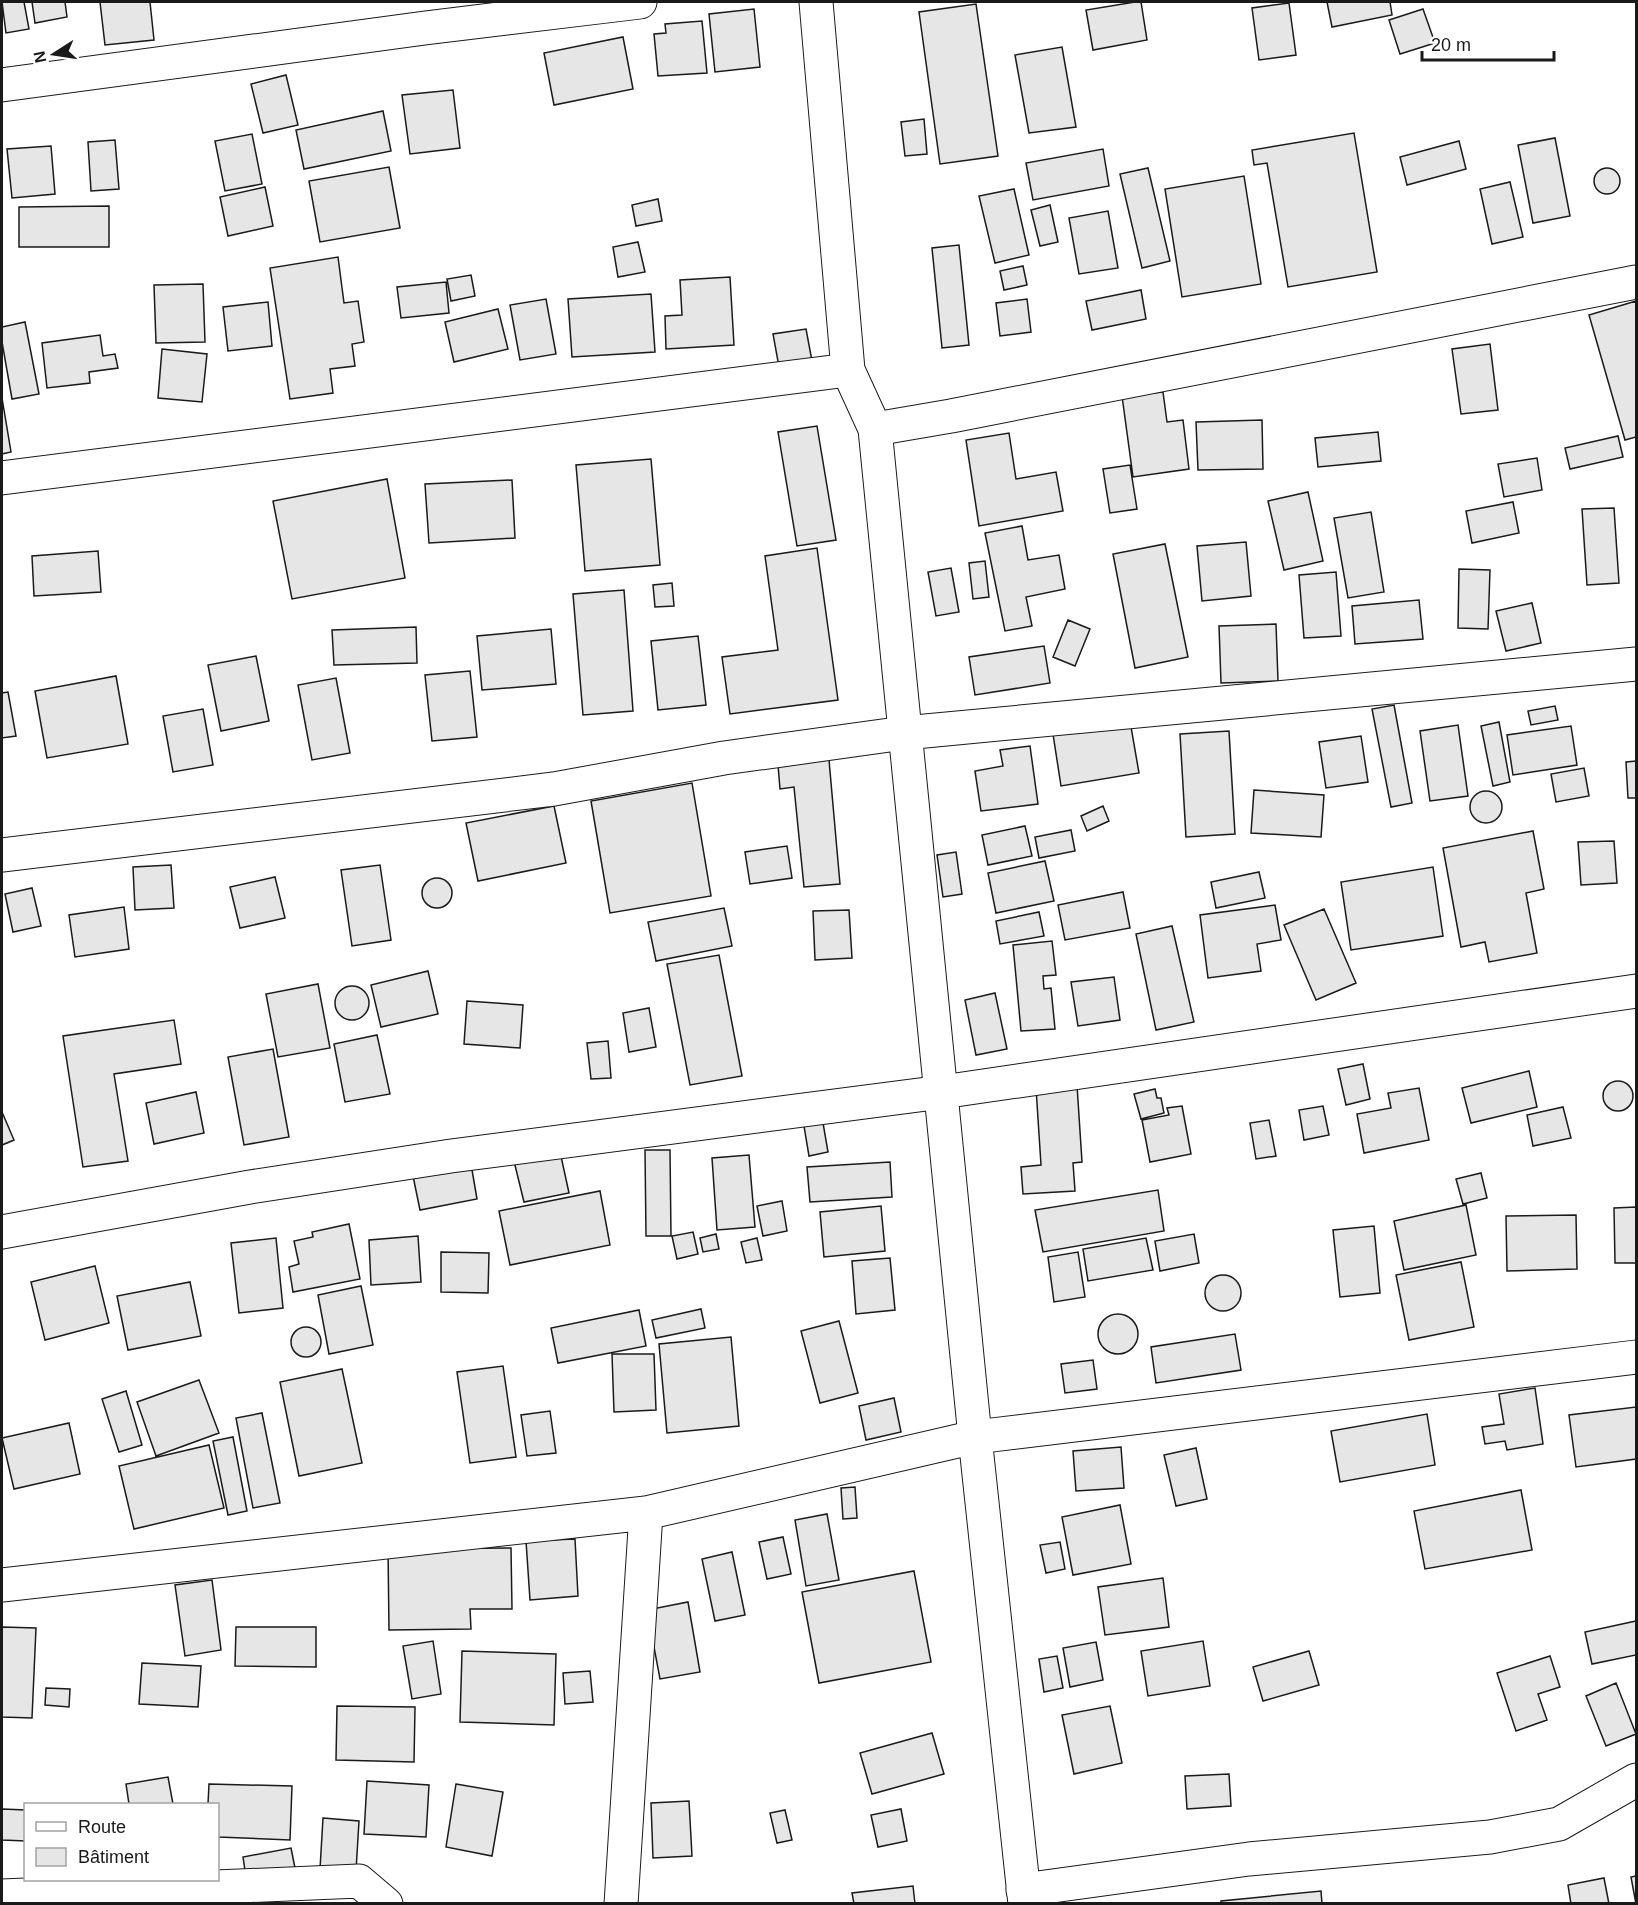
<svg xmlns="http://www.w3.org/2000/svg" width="1638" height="1905" font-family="Arial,sans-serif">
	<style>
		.building { fill: #e6e6e6; stroke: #1a1a1a; stroke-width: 1.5 }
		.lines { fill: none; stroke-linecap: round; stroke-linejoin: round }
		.street-casing { stroke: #1a1a1a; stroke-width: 35 }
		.secondary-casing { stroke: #1a1a1a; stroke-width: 35 }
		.street { stroke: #fff; stroke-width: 33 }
		.secondary { stroke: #fff; stroke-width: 33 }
	</style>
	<rect width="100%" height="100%" fill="#fff"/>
	<path class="building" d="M 2,2 L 24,2 L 29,29 L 6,33 Z
		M 32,2 L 65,2 L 67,17 L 35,23 Z
		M 100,2 L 150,2 L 154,40 L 105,45 Z
		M 1135,2 L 1141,2 L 1147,40 L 1093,50 L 1086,10 Z
		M 1327,2 L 1390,2 L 1392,15 L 1332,27 Z
		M 1289,3 L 1296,55 L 1259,60 L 1252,8 Z
		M 976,4 L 998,156 L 940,164 L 919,12 Z
		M 754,9 L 760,67 L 715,72 L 709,14 Z
		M 1423,9 L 1435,43 L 1400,54 L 1389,20 Z
		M 702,21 L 707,73 L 658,76 L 654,34 L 666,33 L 665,24 Z
		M 623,37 L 633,89 L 554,105 L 544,53 Z
		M 1062,47 L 1076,127 L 1029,133 L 1015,55 Z
		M 286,75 L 298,125 L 263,133 L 251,84 Z
		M 453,90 L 460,148 L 410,154 L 402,95 Z
		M 383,111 L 391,151 L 304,169 L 296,130 Z
		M 924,119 L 927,154 L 905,156 L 901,122 Z
		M 1354,133 L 1377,272 L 1288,287 L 1267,163 L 1254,165 L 1252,150 Z
		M 252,134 L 262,184 L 225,191 L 215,141 Z
		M 1555,138 L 1570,216 L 1533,223 L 1518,145 Z
		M 115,140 L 119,189 L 91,191 L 88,142 Z
		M 1459,141 L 1466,169 L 1407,185 L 1400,157 Z
		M 51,146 L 55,194 L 12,198 L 7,149 Z
		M 1103,149 L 1109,186 L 1033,200 L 1026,163 Z
		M 389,167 L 400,228 L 320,242 L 309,181 Z
		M 1148,168 L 1170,261 L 1142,268 L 1120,174 Z
		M1594 181a13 13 0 1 1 26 0a13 13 0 1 1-26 0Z
		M 1244,176 L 1261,284 L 1182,297 L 1165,189 Z
		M 1510,182 L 1523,237 L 1492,244 L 1480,189 Z
		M 265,187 L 273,226 L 228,236 L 220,197 Z
		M 1014,189 L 1029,255 L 995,263 L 979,196 Z
		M 658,199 L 662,221 L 636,226 L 632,205 Z
		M 1050,205 L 1058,242 L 1040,246 L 1031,210 Z
		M 109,206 L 109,247 L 19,247 L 19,207 Z
		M 1108,211 L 1118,268 L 1079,274 L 1069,218 Z
		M 638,242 L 645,272 L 618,277 L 613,247 Z
		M 959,245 L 969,345 L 942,348 L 932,248 Z
		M 338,257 L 344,303 L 358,301 L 364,342 L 352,344 L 355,366 L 330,369 L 333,393 L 290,399 L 270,268 Z
		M 1023,266 L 1027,285 L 1004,290 L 1000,271 Z
		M 471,275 L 475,296 L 451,301 L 447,279 Z
		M 730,277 L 734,345 L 666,349 L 665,316 L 682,315 L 680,280 Z
		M 446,282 L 449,313 L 401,318 L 397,287 Z
		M 203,284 L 205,342 L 156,343 L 154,285 Z
		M 1141,290 L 1146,319 L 1092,330 L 1086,301 Z
		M 651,294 L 655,352 L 572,357 L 568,299 Z
		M 546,299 L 556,354 L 520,360 L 510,305 Z
		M 1027,299 L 1031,332 L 1000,336 L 996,303 Z
		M 1636,301 L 1636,437 L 1625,440 L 1589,315 Z
		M 268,302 L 272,346 L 228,351 L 223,307 Z
		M 498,309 L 508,349 L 454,362 L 445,322 Z
		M 25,322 L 39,394 L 12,399 L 2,342 L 2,327 Z
		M 806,329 L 812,361 L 779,367 L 773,334 Z
		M 100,335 L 103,356 L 115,354 L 118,368 L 89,372 L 90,383 L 47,388 L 42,343 Z
		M 1490,344 L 1498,410 L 1461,414 L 1452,349 Z
		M 162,349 L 207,354 L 202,402 L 158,398 Z
		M 1163,392 L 1167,422 L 1183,420 L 1189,469 L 1133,477 L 1122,396 Z
		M 2,398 L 11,452 L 2,454 Z
		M 1262,420 L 1263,469 L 1198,470 L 1196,422 Z
		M 817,426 L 836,540 L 797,546 L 778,432 Z
		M 1378,432 L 1381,461 L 1318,467 L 1315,438 Z
		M 1009,433 L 1016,479 L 1056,472 L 1063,511 L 979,526 L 966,440 Z
		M 1618,436 L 1623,457 L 1570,469 L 1565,448 Z
		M 1537,458 L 1542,490 L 1504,497 L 1498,464 Z
		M 651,459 L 660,565 L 585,571 L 576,465 Z
		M 1130,465 L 1137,509 L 1110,513 L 1103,469 Z
		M 387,479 L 405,578 L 292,599 L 273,501 Z
		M 512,480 L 515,538 L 429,543 L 425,484 Z
		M 1308,492 L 1323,561 L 1284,570 L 1268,501 Z
		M 1513,502 L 1519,533 L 1472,543 L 1466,511 Z
		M 1614,508 L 1619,583 L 1587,585 L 1582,509 Z
		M 1371,512 L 1384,592 L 1348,598 L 1334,518 Z
		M 1022,526 L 1028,560 L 1059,555 L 1065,589 L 1026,597 L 1032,626 L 1005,631 L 985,533 Z
		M 1246,542 L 1251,596 L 1202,601 L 1197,546 Z
		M 1165,544 L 1188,657 L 1135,668 L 1113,554 Z
		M 817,548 L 838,700 L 730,714 L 722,657 L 778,650 L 765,556 Z
		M 98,551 L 101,592 L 34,596 L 32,556 Z
		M 985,561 L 989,597 L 973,599 L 969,563 Z
		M 951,568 L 959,612 L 936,616 L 928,572 Z
		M 1459,569 L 1490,570 L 1488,629 L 1458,628 Z
		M 1336,572 L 1341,636 L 1304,638 L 1299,575 Z
		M 672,583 L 674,606 L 655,607 L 653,585 Z
		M 624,590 L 633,711 L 583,715 L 573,594 Z
		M 1419,600 L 1423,639 L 1355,644 L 1352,606 Z
		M 1532,603 L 1541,643 L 1506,651 L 1496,611 Z
		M 1068,620 L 1090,629 L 1075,666 L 1053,657 Z
		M 1276,624 L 1278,681 L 1221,683 L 1219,626 Z
		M 416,627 L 417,663 L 334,665 L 332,630 Z
		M 551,629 L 556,684 L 482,690 L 477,636 Z
		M 698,636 L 706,705 L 658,710 L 651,641 Z
		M 1044,646 L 1050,683 L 975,695 L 969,657 Z
		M 256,656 L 269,721 L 221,731 L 208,665 Z
		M 470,671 L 477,737 L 432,741 L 425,675 Z
		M 116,676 L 128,744 L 47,758 L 35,691 Z
		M 336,678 L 350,753 L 312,760 L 298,685 Z
		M 8,692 L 16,736 L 2,738 L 2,693 Z
		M 1394,705 L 1412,803 L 1391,807 L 1372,709 Z
		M 1555,706 L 1558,720 L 1531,725 L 1528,711 Z
		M 203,709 L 213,765 L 173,772 L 163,716 Z
		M 1130,721 L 1139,773 L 1061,786 L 1053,734 Z
		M 1499,722 L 1510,782 L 1493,786 L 1481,726 Z
		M 1458,725 L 1468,796 L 1430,801 L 1420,731 Z
		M 1571,726 L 1577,765 L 1513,775 L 1507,735 Z
		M 1229,731 L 1235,834 L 1186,837 L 1180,734 Z
		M 1361,736 L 1368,782 L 1326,788 L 1319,742 Z
		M 1030,746 L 1038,804 L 981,811 L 975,771 L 1003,766 L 1000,750 Z
		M 829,760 L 840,884 L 804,887 L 794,787 L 780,789 L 778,765 Z
		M 1636,761 L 1636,798 L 1628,798 L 1626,762 Z
		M 1584,768 L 1589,796 L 1556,802 L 1551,774 Z
		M 692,783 L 711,896 L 610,913 L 591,801 Z
		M 1254,790 L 1324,795 L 1321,837 L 1251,833 Z
		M1470 807a16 16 0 1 1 32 0a16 16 0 1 1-32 0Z
		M 554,806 L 566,863 L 478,881 L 466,823 Z
		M 1103,806 L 1109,821 L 1087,831 L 1081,816 Z
		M 1025,826 L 1032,856 L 988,865 L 982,835 Z
		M 1071,830 L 1075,851 L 1039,858 L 1035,837 Z
		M 1533,831 L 1544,889 L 1526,893 L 1537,953 L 1489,962 L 1485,942 L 1461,947 L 1443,848 Z
		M 1614,841 L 1617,883 L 1581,885 L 1578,842 Z
		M 787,846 L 792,878 L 750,884 L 745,852 Z
		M 956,852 L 962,894 L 943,897 L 937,855 Z
		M 1045,861 L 1054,901 L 996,913 L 988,873 Z
		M 171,865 L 174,908 L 135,910 L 133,867 Z
		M 380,865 L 391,940 L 352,946 L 341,870 Z
		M 1433,867 L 1443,936 L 1351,950 L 1341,882 Z
		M 1259,872 L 1265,898 L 1216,908 L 1211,882 Z
		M 275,877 L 285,918 L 240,928 L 230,887 Z
		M422 893a15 15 0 1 1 30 0a15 15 0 1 1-30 0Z
		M 32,888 L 41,926 L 13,932 L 5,894 Z
		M 1123,892 L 1130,928 L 1065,940 L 1058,905 Z
		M 1275,905 L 1281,940 L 1257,944 L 1261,971 L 1208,978 L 1200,915 Z
		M 124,907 L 129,949 L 75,957 L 69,915 Z
		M 724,908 L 732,946 L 656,961 L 648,922 Z
		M 1324,909 L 1356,983 L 1316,1000 L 1284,925 Z
		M 849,910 L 852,958 L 815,960 L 813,911 Z
		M 1039,912 L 1044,936 L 1000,944 L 996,921 Z
		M 1172,926 L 1194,1022 L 1156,1030 L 1136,934 Z
		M 1052,941 L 1056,975 L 1043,976 L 1044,989 L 1051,988 L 1055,1029 L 1021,1031 L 1013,945 Z
		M 719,955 L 742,1076 L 690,1085 L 667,964 Z
		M 428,971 L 438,1014 L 381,1027 L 371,985 Z
		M 1114,977 L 1120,1020 L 1078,1026 L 1071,982 Z
		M 318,984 L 330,1048 L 278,1057 L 266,994 Z
		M335 1003a17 17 0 1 1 34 0a17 17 0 1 1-34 0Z
		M 995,993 L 1007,1049 L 976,1055 L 965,1000 Z
		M 467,1001 L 523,1005 L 520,1048 L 464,1044 Z
		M 649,1008 L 656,1047 L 629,1052 L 623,1013 Z
		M 174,1020 L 181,1064 L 114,1074 L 128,1161 L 83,1167 L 63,1036 Z
		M 377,1035 L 390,1094 L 345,1102 L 334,1044 Z
		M 608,1041 L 611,1078 L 591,1079 L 587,1043 Z
		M 273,1049 L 289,1137 L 244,1145 L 228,1057 Z
		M 1363,1064 L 1370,1099 L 1346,1105 L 1338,1069 Z
		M 1529,1071 L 1537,1107 L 1471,1123 L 1462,1088 Z
		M1603 1096a15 15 0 1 1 30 0a15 15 0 1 1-30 0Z
		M 1077,1085 L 1082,1162 L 1073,1163 L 1075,1191 L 1023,1194 L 1021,1167 L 1041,1165 L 1036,1088 Z
		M 1419,1088 L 1429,1140 L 1364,1153 L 1357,1114 L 1391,1108 L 1388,1093 Z
		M 1155,1089 L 1157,1098 L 1161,1098 L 1164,1113 L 1141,1119 L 1134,1094 Z
		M 196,1092 L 204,1133 L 154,1144 L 146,1103 Z
		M 1182,1106 L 1191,1154 L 1150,1162 L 1142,1120 L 1169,1115 L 1167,1108 Z
		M 1323,1106 L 1329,1135 L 1304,1140 L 1299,1110 Z
		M 1563,1107 L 1571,1138 L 1533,1146 L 1527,1115 Z
		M 2,1112 L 14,1140 L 2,1145 Z
		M 822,1117 L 828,1152 L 809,1156 L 803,1120 Z
		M 1269,1120 L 1276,1156 L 1256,1159 L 1250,1123 Z
		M 559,1147 L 569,1193 L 524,1202 L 513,1157 Z
		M 645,1150 L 670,1150 L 671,1236 L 646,1236 Z
		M 749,1155 L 755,1227 L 717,1230 L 712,1158 Z
		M 890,1162 L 892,1197 L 810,1202 L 807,1167 Z
		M 471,1164 L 477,1199 L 420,1210 L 413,1176 Z
		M 1481,1173 L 1487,1198 L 1463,1204 L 1456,1179 Z
		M 1158,1190 L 1164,1231 L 1043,1252 L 1035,1210 Z
		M 600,1191 L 610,1245 L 510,1265 L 499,1211 Z
		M 782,1201 L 787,1231 L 763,1236 L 757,1206 Z
		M 1466,1205 L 1476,1255 L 1404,1270 L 1394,1221 Z
		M 881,1206 L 885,1251 L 824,1257 L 820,1212 Z
		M 1636,1207 L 1636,1263 L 1615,1263 L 1614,1208 Z
		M 1576,1215 L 1577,1269 L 1507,1271 L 1506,1216 Z
		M 349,1224 L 360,1279 L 293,1292 L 289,1267 L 299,1264 L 294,1241 L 313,1237 L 312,1232 Z
		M 1374,1226 L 1380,1293 L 1340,1297 L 1333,1230 Z
		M 693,1232 L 698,1254 L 677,1259 L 672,1236 Z
		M 716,1234 L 719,1249 L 703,1252 L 700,1238 Z
		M 1194,1234 L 1199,1263 L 1160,1271 L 1155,1241 Z
		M 418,1236 L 421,1282 L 371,1285 L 369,1240 Z
		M 276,1238 L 283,1308 L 239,1313 L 231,1243 Z
		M 757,1238 L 762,1260 L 746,1263 L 741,1242 Z
		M 1146,1238 L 1153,1270 L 1088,1281 L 1083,1249 Z
		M 441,1252 L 489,1253 L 488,1293 L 441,1292 Z
		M 1078,1252 L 1085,1297 L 1054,1302 L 1048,1257 Z
		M 890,1258 L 895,1310 L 856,1314 L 852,1261 Z
		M 1461,1262 L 1474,1327 L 1409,1340 L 1396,1275 Z
		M 95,1266 L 109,1323 L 45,1340 L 31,1282 Z
		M1205 1293a18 18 0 1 1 36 0a18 18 0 1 1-36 0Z
		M 190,1282 L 201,1336 L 128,1350 L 117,1296 Z
		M 361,1286 L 373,1345 L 329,1354 L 318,1295 Z
		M 701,1309 L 705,1328 L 656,1338 L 652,1320 Z
		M 639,1310 L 646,1346 L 558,1363 L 551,1328 Z
		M1098 1334a20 20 0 1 1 40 0a20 20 0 1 1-40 0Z
		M 839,1321 L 858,1393 L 820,1403 L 801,1331 Z
		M291 1342a15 15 0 1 1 30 0a15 15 0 1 1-30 0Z
		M 1235,1334 L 1241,1370 L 1156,1383 L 1151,1347 Z
		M 731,1337 L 739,1426 L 667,1433 L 659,1344 Z
		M 612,1354 L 654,1354 L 656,1410 L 614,1412 Z
		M 1093,1360 L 1097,1389 L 1065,1393 L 1061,1364 Z
		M 503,1366 L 516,1457 L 470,1463 L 457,1372 Z
		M 342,1369 L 362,1463 L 299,1476 L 280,1382 Z
		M 199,1380 L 219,1433 L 156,1456 L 137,1402 Z
		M 1535,1388 L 1543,1444 L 1507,1450 L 1505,1441 L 1485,1444 L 1482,1427 L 1504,1424 L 1499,1394 Z
		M 126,1391 L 142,1445 L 119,1452 L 102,1399 Z
		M 894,1398 L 901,1432 L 866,1440 L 859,1406 Z
		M 1636,1407 L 1636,1459 L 1576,1467 L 1569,1415 Z
		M 550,1411 L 556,1453 L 527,1456 L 521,1415 Z
		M 262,1413 L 280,1503 L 253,1508 L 236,1418 Z
		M 1427,1414 L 1435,1465 L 1340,1482 L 1331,1431 Z
		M 69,1423 L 80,1474 L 14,1489 L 2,1438 Z
		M 233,1437 L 247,1511 L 228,1515 L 213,1441 Z
		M 209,1445 L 224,1508 L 134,1529 L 119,1466 Z
		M 1121,1447 L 1124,1488 L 1076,1491 L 1073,1451 Z
		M 1196,1448 L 1207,1499 L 1176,1506 L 1164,1455 Z
		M 855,1487 L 857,1518 L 843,1519 L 841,1488 Z
		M 1521,1490 L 1532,1550 L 1425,1569 L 1414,1511 Z
		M 1120,1505 L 1131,1564 L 1073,1575 L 1062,1517 Z
		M 827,1514 L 839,1580 L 806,1586 L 795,1520 Z
		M 783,1537 L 791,1574 L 767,1579 L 759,1542 Z
		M 575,1539 L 578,1596 L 530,1600 L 526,1541 Z
		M 1060,1542 L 1065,1569 L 1046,1573 L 1040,1545 Z
		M 511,1548 L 512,1609 L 470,1609 L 471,1629 L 389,1630 L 388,1549 Z
		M 732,1552 L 745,1615 L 715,1621 L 702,1559 Z
		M 914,1571 L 931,1662 L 819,1683 L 802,1592 Z
		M 1163,1578 L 1169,1627 L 1105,1635 L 1098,1587 Z
		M 212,1580 L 221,1650 L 185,1656 L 175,1585 Z
		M 688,1602 L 700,1672 L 660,1679 L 647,1610 Z
		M 1636,1621 L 1636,1655 L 1592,1664 L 1585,1632 Z
		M 2,1627 L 36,1628 L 32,1718 L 2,1717 Z
		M 236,1627 L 316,1627 L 316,1667 L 235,1666 Z
		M 433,1641 L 441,1694 L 412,1699 L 403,1646 Z
		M 1203,1641 L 1210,1686 L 1148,1696 L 1141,1651 Z
		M 1096,1642 L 1103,1680 L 1070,1687 L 1063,1648 Z
		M 462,1651 L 556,1654 L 554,1725 L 460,1722 Z
		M 1309,1651 L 1319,1685 L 1263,1701 L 1253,1667 Z
		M 1057,1656 L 1063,1688 L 1044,1692 L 1039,1659 Z
		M 1550,1656 L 1560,1687 L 1538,1694 L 1547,1720 L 1516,1731 L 1497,1673 Z
		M 142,1663 L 201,1666 L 198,1707 L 139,1704 Z
		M 590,1671 L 593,1702 L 565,1704 L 563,1673 Z
		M 1616,1683 L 1636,1734 L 1606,1746 L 1586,1696 Z
		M 46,1688 L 70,1689 L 69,1707 L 45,1705 Z
		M 337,1706 L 415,1707 L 414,1762 L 336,1760 Z
		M 1110,1706 L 1122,1763 L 1074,1774 L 1062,1715 Z
		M 932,1733 L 944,1774 L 872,1794 L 860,1753 Z
		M 1229,1774 L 1231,1806 L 1187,1809 L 1185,1776 Z
		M 168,1777 L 173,1804 L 129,1804 L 126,1784 Z
		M 367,1781 L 429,1785 L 426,1837 L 364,1834 Z
		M 209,1784 L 292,1786 L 290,1840 L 218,1837 L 218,1804 L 208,1804 Z
		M 456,1784 L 503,1792 L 492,1856 L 446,1847 Z
		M 689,1801 L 692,1856 L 653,1858 L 651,1803 Z
		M 2,1809 L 26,1810 L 26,1841 L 2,1840 Z
		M 901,1809 L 907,1841 L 878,1847 L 871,1815 Z
		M 785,1810 L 792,1840 L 777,1843 L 770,1813 Z
		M 323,1818 L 359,1821 L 356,1871 L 320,1869 Z
		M 291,1848 L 295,1868 L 246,1877 L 243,1857 Z
		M 1636,1876 L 1636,1904 L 1631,1877 Z
		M 1604,1878 L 1609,1904 L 1571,1904 L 1568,1885 Z
		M 913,1886 L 915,1904 L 854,1904 L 852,1893 Z
		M 1321,1891 L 1322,1904 L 1221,1904 L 1221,1901 Z"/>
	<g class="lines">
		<defs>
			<path id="street" d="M 2,85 L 425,28 L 640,2
				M 875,429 L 951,416 L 1636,282
				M 2,478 L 848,370
				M 2,855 L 554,789 L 724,758 L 904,733 L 1636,664
				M 2,1232 L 250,1187 L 451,1156 L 942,1092 L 1636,991
				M 2,1585 L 646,1513 L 975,1437 L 1636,1357
				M 1023,1890 L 1249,1859 L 1490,1837 L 1559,1824 L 1636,1780
				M 2,1896 L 359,1881 L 386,1904
				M 621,1904 L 646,1513"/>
			<path id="secondary" d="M 816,2 L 848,370 L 875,429 L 975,1437 L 1025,1904"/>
		</defs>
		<use href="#street" class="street-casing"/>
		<use href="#secondary" class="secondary-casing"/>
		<use href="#street" class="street"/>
		<use href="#secondary" class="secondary"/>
	</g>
	<rect width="1638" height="1905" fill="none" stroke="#1a1a1a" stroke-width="6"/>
	<rect x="24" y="1803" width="195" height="78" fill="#ffffff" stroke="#a3a3a3" stroke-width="1.5"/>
	<rect x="36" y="1822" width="30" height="9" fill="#ffffff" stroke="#a3a3a3" stroke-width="1.5"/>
	<text x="78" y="1833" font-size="18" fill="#1a1a1a">Route</text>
	<rect x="36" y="1848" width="30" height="18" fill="#e6e6e6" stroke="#a3a3a3" stroke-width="1.5"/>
	<text x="78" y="1863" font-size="18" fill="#1a1a1a">Bâtiment</text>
	<g transform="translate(54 54) rotate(258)" stroke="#ffffff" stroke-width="4.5" paint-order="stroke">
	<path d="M0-4.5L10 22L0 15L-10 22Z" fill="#1a1a1a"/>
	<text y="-9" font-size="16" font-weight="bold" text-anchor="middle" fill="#1a1a1a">N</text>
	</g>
	<path d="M1422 51v9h132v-9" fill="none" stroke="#1a1a1a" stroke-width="3"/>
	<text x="1431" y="51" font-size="18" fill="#1a1a1a" stroke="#ffffff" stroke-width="4.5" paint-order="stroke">20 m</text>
</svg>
